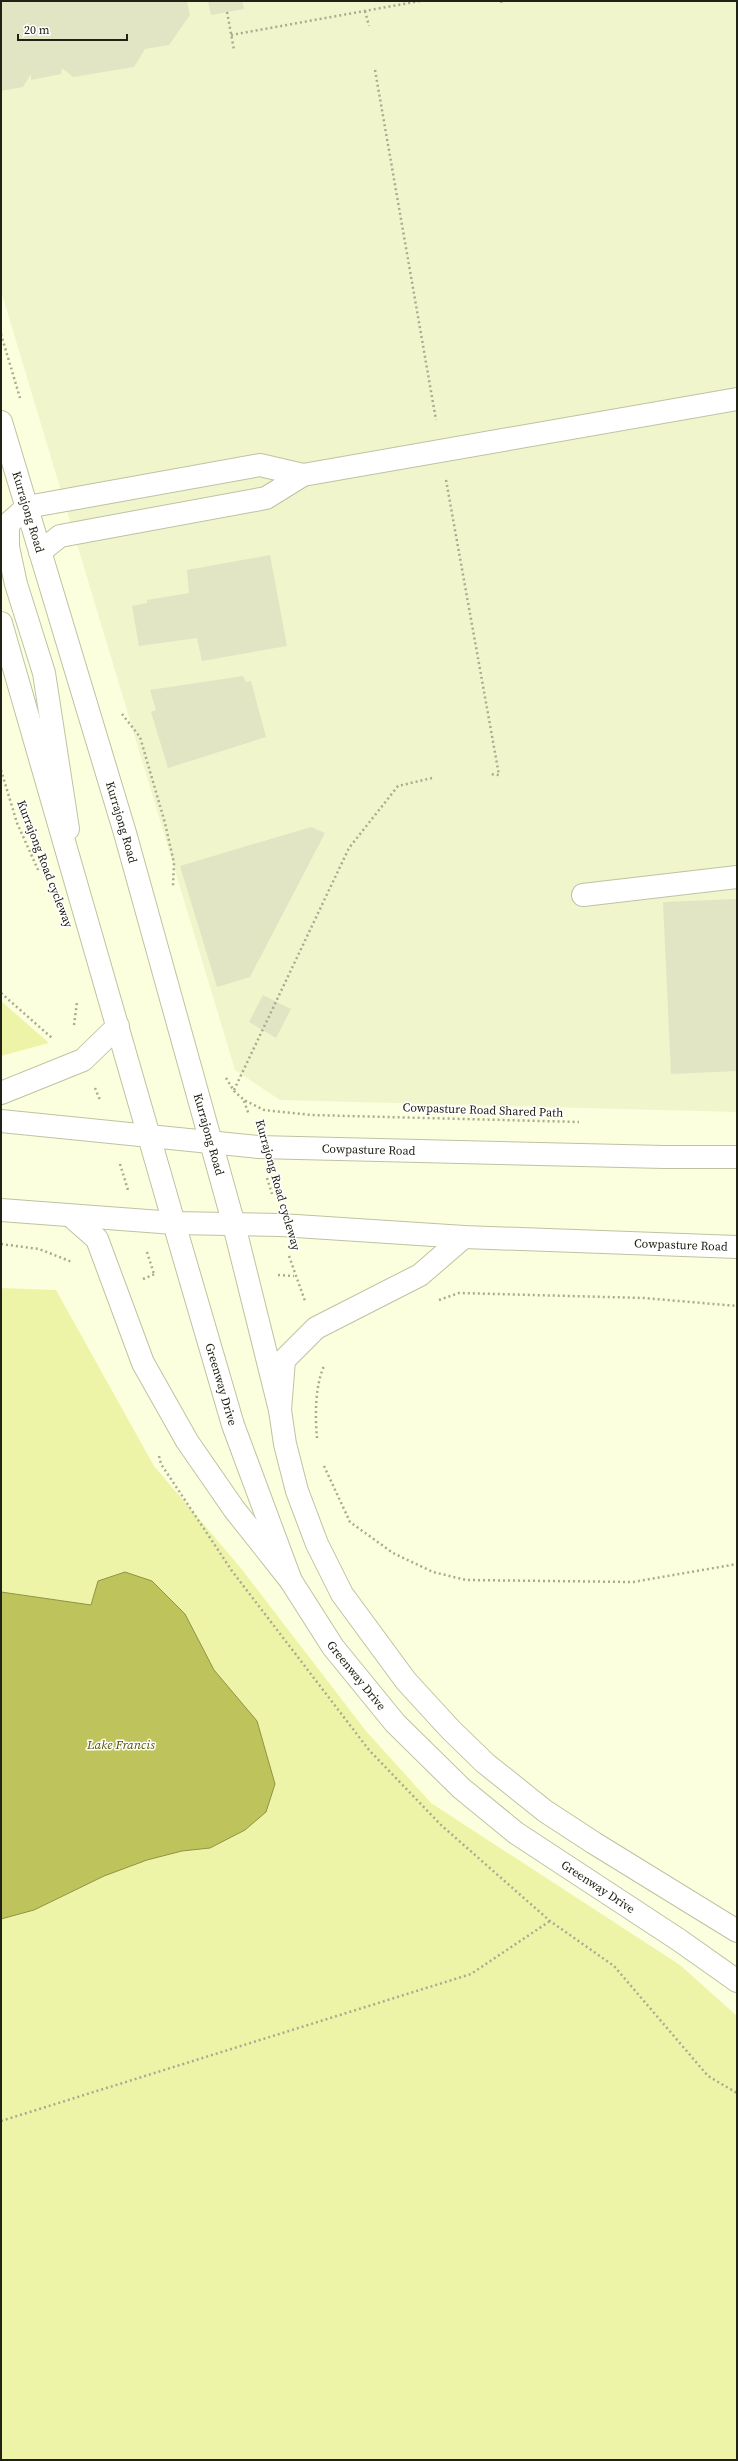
<svg xmlns="http://www.w3.org/2000/svg" width="738" height="2461" font-family="'Source Serif 4',serif">
	<style>
		.built { fill: #f1f5cc }
		.green { fill: #eef4a7 }
		.water { fill: #bec45b; stroke: #8f9346 }
		.building { fill: #e1e5c3 }
		.lines { fill: none; stroke-linecap: round; stroke-linejoin: round }
		.minor-casing { stroke: #bfc2a2; stroke-width: 24 }
		.major-casing { stroke: #bfc2a2; stroke-width: 24 }
		.path { stroke: #a8aa91; stroke-width: 2.5; stroke-dasharray: 2 3; stroke-linecap: butt }
		.minor { stroke: #fff; stroke-width: 22 }
		.major { stroke: #fff; stroke-width: 22 }
		.labels { text-anchor: middle; stroke-width: 3; stroke-linejoin: round; paint-order: stroke }
		.street-label { font-size: 12px; fill: #212216; stroke: #fff }
		.water-label { font-size: 13px; font-style: italic; fill: #525500; stroke: #fff }
	</style>
	<rect width="100%" height="100%" fill="#fcffdd"/>
	<path class="built" d="M 1,1 L 737,1 L 737,1112 L 280,1100 L 235,1070 L 1,291 Z"/>
	<path class="green" d="M 1,1001 L 49,1043 L 1,1056 Z
		M 1,1288 L 56,1290 L 154,1466 L 240,1567 L 366,1731 L 431,1803 L 680,1965 L 737,2016 L 737,2460 L 1,2460 Z"/>
	<path class="water" d="M 125,1572 L 152,1581 L 185,1614 L 214,1670 L 257,1721 L 275,1784 L 266,1812 L 245,1830 L 210,1848 L 182,1851 L 147,1860 L 104,1876 L 34,1910 L 1,1919 L 1,1592 L 91,1605 L 98,1581 Z"/>
	<path class="building" d="M 1,1 L 187,1 L 190,15 L 169,45 L 145,49 L 134,67 L 73,77 L 62,68 L 61,74 L 31,80 L 31,74 L 23,87 L 1,91 Z
		M 208,1 L 242,1 L 244,9 L 211,15 Z
		M 270,555 L 287,646 L 202,661 L 197,638 L 139,646 L 132,606 L 147,603 L 147,600 L 189,593 L 187,570 Z
		M 243,676 L 246,682 L 251,681 L 266,737 L 168,768 L 151,712 L 156,710 L 150,690 Z
		M 311,827 L 325,833 L 250,977 L 217,987 L 180,866 Z
		M 737,899 L 737,1071 L 671,1074 L 663,902 Z
		M 263,995 L 291,1009 L 276,1038 L 249,1022 Z"/>
	<g class="lines">
		<defs>
			<g id="minor">
				<path d="M 40,552 L 60,536 L 266,498 L 303,475 L 737,399"/>
				<path d="M 68,829 L 44,673 L 16,584 L 8,547 L 8,524 L 27,507 L 260,465 L 303,475"/>
				<path d="M 583,895 L 737,877"/>
				<path id="s1" d="M 174,1223 L 233,1425 L 291,1581 L 333,1647 L 395,1723 L 461,1788 L 516,1833 L 679,1940 L 737,1981"/>
				<path d="M 234,1225 L 280,1410 L 285,1444 L 297,1491 L 317,1544 L 342,1594 L 406,1681 L 451,1730 L 485,1763 L 545,1811 L 594,1843 L 737,1931"/>
			</g>
			<g id="major">
				<path id="s2" d="M 1,422 L 125,833 L 234,1225"/>
				<path d="M 1,623 L 174,1223"/>
				<path d="M 1,1093 L 83,1060 L 118,1026"/>
				<path id="s3" d="M 1,1121 L 258,1147 L 664,1157 L 737,1157"/>
				<path id="s4" d="M 1,1210 L 174,1223 L 281,1225 L 464,1237 L 737,1247"/>
				<path d="M 72,1217 L 97,1239 L 143,1363 L 187,1441 L 234,1509 L 291,1581"/>
				<path d="M 280,1410 L 284,1360 L 316,1328 L 420,1275 L 464,1237"/>
			</g>
		</defs>
		<use href="#minor" class="minor-casing"/>
		<use href="#major" class="major-casing"/>
		<path class="path" d="M 501,1 L 502,4
			M 365,11 L 369,26
			M 227,12 L 234,50
			M 231,35 L 420,1
			M 375,70 L 436,420
			M 1,334 L 20,398
			M 446,480 L 499,775 L 489,774
			M 122,714 L 140,737 L 165,823 L 174,863 L 173,886
			M 1,770 L 17,823 L 39,872
			M 1,993 L 52,1038
			M 74,1025 L 77,1002
			M 226,1078 L 234,1091 L 244,1100 L 264,1110 L 311,1115 L 579,1122
			M 95,1088 L 100,1100
			M 234,1090 L 349,848 L 398,786 L 432,778
			M 244,1101 L 249,1115
			M 120,1164 L 128,1190
			M 267,1178 L 272,1194
			M 1,1244 L 39,1249 L 72,1262
			M 147,1252 L 154,1274
			M 289,1256 L 305,1301
			M 278,1275 L 294,1276
			M 143,1279 L 155,1274
			M 439,1300 L 459,1293 L 644,1298 L 737,1306
			M 317,1438 C 315,1416 315,1386 324,1366
			M 159,1456 L 161,1464 L 232,1571 L 369,1750 L 441,1825 L 550,1921 L 614,1966 L 708,2076 L 737,2093
			M 324,1466 L 350,1522 L 393,1553 L 433,1572 L 466,1580 L 633,1582 L 737,1564
			M 1,2121 L 471,1974 L 550,1921"/>
		<use href="#minor" class="minor"/>
		<use href="#major" class="major"/>
	</g>
	<g class="labels">
		<g class="street-label">
			<text dy="4" stroke="none"><textPath href="#s2" startOffset="94">Kurrajong Road</textPath></text>
			<text dy="4" stroke="none"><textPath href="#s2" startOffset="418">Kurrajong Road</textPath></text>
			<text transform="translate(45 864) rotate(69)" y="4">Kurrajong Road cycleway</text>
			<text transform="translate(483 1110) rotate(2)" y="4">Cowpasture Road Shared Path</text>
			<text dy="4" stroke="none"><textPath href="#s2" startOffset="742">Kurrajong Road</textPath></text>
			<text dy="4" stroke="none"><textPath href="#s3" startOffset="369">Cowpasture Road</textPath></text>
			<text transform="translate(278 1185) rotate(74)" y="4">Kurrajong Road cycleway</text>
			<text dy="4" stroke="none"><textPath href="#s4" startOffset="681">Cowpasture Road</textPath></text>
			<text dy="4" stroke="none"><textPath href="#s1" startOffset="168">Greenway Drive</textPath></text>
			<text dy="4" stroke="none"><textPath href="#s1" startOffset="492">Greenway Drive</textPath></text>
			<text dy="4" stroke="none"><textPath href="#s1" startOffset="815">Greenway Drive</textPath></text>
		</g>
		<g class="water-label">
			<text x="121" y="1749">Lake Francis</text>
		</g>
	</g>
	<rect width="738" height="2461" fill="none" stroke="#212216" stroke-width="4"/>
	<path d="M18 34v6h109v-6" fill="none" stroke="#212216" stroke-width="2"/>
	<text x="24" y="34" font-size="12" fill="#212216" stroke="#ffffff" stroke-width="3" paint-order="stroke">20 m</text>
</svg>
